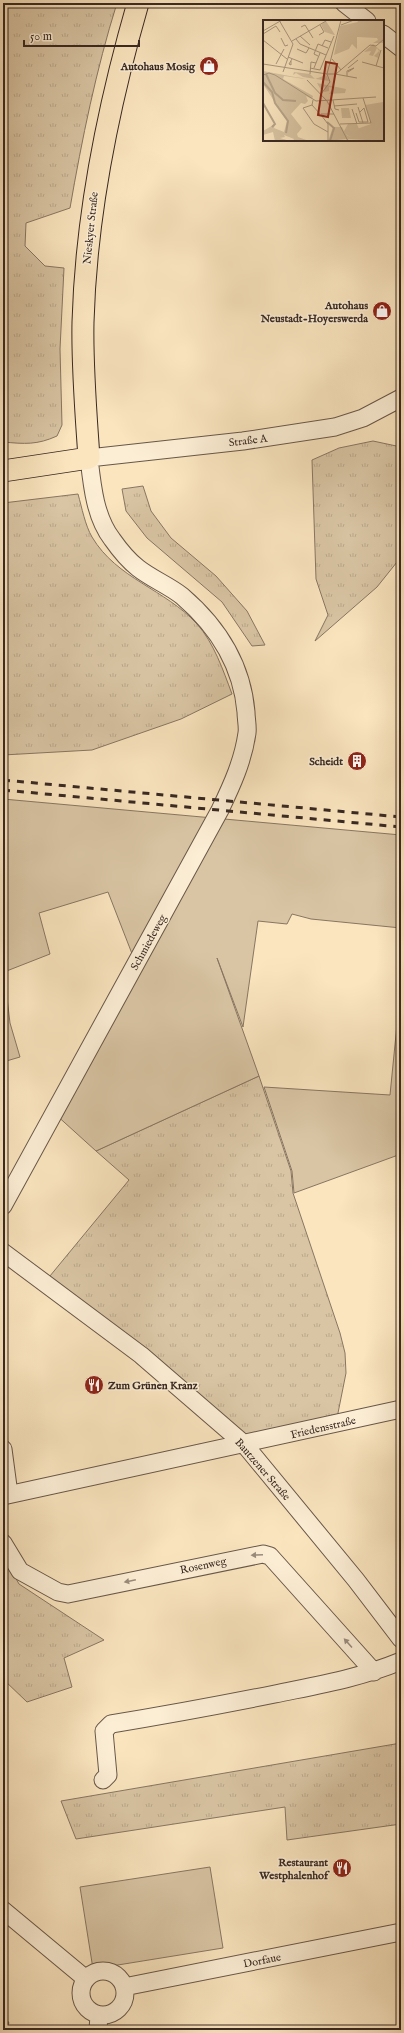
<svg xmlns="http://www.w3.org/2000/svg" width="404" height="2033" font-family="'IM FELL English',serif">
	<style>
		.grass { fill: url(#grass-tufts); stroke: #887663 }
		.garden { fill: #d9c5a4; stroke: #887663 }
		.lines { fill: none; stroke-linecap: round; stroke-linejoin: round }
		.stream { stroke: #857360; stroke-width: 4.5 }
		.minor-casing { stroke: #685749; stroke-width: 19 }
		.major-casing { stroke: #382822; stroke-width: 23 }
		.minor { stroke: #fceed5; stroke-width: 17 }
		.major { stroke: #fae5bf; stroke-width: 21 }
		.rail { stroke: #382822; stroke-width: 3; stroke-dasharray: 7 7; stroke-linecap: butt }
		.oneway { fill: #9a8b7c }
		.labels { text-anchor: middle; stroke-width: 3; stroke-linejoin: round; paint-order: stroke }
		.poi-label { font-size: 11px; font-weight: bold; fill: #382822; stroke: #fceed5; text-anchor: end }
		.street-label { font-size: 11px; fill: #382822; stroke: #fceed5 }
		.inset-river { fill: none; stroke: #b8a58a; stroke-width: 2 }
		.inset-road { fill: none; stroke: #ac9980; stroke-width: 1 }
		.view { fill: #8f2418; fill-opacity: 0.15; stroke: #8f2418; stroke-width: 2 }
		.inset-edge { fill: none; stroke: #382822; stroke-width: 2 }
	</style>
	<defs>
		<pattern id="grass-tufts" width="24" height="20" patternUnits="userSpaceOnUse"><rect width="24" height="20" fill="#d9c5a4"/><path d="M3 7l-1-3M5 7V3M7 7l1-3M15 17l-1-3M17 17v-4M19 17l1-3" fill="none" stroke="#bba98d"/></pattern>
	</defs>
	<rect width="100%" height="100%" fill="#fae5bf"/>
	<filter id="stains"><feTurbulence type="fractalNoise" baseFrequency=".005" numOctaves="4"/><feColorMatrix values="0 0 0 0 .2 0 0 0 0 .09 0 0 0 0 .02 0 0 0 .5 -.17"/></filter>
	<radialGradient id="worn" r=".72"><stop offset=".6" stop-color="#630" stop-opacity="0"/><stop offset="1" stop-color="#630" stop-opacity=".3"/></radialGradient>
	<path class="grass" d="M 3,3 L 117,3 C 96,70 82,139 70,208 L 26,223 L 25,246 L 45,266 L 64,268 L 60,349 L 62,425 L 57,436 C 37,445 25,444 3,442 Z
		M 373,441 L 401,447 L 401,557 L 377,587 L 315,641 L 328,615 L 316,579 L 312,460 L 339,448 Z
		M 143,486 L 151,511 L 171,538 L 216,576 L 247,611 L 265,645 L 252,646 L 222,602 L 147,538 L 126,511 L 122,489 Z
		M 78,494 C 82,508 85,525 92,537 C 117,579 165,589 197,624 C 214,643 223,670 232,694 L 181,719 L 92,750 L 3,755 L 3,503 Z
		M 259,1076 L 291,1171 L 293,1193 L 340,1333 L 345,1353 L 346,1373 L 336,1423 L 244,1443 L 45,1282 L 129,1180 L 96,1151 Z
		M 3,1555 L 19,1584 L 104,1640 L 64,1658 L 72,1687 L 27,1702 L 3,1679 Z
		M 401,1743 L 401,1824 L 287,1840 L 285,1807 L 76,1839 L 61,1801 Z"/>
	<path class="garden" d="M 3,799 L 401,835 L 401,928 L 311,919 L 292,914 L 287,924 L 258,921 L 243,1027 L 217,958 L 259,1076 L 96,1151 L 54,1113 L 136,964 L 108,892 L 39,913 L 50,954 L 4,972 L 10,1023 L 20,1057 L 3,1062 Z
		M 401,984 L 401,1154 L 294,1193 L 292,1171 L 264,1087 L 390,1095 Z
		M 210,1867 L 223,1948 L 93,1969 L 80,1887 Z"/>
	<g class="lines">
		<path class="stream" d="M 3,2019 L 7,2023"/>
		<defs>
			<path id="minor" d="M 344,3 L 367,21
				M 383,34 L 401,48
				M 3,1206 L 220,810 C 232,785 243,761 247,733 C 248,727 246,719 246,712 C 242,665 217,626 182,596 C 168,585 152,579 138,568 C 129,561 119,549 112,539 C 95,517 92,485 89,458 L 243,441 L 335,427 L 363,418 L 401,398
				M 3,1252 L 141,1355 L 244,1444 L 356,1580 L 401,1639
				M 3,1449 L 9,1494
				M 3,1496 L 401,1409
				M 3,1543 L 20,1571 L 58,1592 L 68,1594 L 263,1554 L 270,1556 L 374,1672
				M 103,1780 L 108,1775 L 104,1731 L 111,1724 C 166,1715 220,1705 275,1694 C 318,1685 360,1678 401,1661
				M 3,1910 L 86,1979
				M81 1993a22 22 0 1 1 44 0a22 22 0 1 1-44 0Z
				M 124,1987 L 401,1932
				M 98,2030 L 99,2015"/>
			<path id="major" d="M 3,471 L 89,458 C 86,413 82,367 83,322 C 86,213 108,107 138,3"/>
		</defs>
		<use href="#minor" class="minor-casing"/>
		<use href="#major" class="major-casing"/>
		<use href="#minor" class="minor"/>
		<use href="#major" class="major"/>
		<path class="rail" d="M 3,780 L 401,817
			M 3,790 L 401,827"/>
	</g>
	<defs><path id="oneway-solid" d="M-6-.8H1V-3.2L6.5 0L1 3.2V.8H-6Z"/></defs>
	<g class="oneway">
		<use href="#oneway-solid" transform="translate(257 1555) rotate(178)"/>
		<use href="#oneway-solid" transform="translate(130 1581) rotate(168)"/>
		<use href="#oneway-solid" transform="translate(348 1643) rotate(-132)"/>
	</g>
	<defs>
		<symbol id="shop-disc" viewBox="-11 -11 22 22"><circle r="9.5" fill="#8f2418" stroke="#fceed5"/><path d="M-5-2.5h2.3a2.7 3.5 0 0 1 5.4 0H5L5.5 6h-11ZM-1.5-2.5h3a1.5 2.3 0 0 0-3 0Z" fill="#fff"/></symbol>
		<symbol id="building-disc" viewBox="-11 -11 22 22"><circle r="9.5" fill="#8f2418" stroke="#fceed5"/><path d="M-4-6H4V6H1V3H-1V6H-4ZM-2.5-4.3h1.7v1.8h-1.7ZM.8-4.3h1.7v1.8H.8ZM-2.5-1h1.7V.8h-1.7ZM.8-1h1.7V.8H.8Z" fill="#fff"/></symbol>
		<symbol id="restaurant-disc" viewBox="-11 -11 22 22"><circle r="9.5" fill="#8f2418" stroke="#fceed5"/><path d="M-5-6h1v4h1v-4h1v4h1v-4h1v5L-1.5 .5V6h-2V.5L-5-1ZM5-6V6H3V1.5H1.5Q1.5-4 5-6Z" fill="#fff"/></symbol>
	</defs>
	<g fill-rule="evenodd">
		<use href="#shop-disc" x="198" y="55" width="22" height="22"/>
		<use href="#shop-disc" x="371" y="300" width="22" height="22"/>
		<use href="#building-disc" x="346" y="750" width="22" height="22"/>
		<use href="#restaurant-disc" x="83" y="1374" width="22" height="22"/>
		<use href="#restaurant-disc" x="331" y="1857" width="22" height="22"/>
	</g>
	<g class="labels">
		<g class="poi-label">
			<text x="195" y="70">Autohaus Mosig</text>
			<text x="368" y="309">Autohaus<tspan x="368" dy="13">Neustadt-Hoyerswerda</tspan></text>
			<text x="343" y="765">Scheidt</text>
			<text x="108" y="1389" text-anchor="start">Zum Grünen Kranz</text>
			<text x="328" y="1866">Restaurant<tspan x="328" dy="13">Westphalenhof</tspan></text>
		</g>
		<g class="street-label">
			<text transform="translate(90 228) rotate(-84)" y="4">Nieskyer Straße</text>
			<text transform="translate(248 440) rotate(-7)" y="4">Straße A</text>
			<text transform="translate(148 942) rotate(-61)" y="4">Schmiedeweg</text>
			<text transform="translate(323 1427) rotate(-13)" y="4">Friedensstraße</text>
			<text transform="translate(263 1469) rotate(49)" y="4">Bautzener Straße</text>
			<text transform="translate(203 1565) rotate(-12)" y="4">Rosenweg</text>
			<text transform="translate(262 1960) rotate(-11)" y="4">Dorfaue</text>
		</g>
	</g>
	<g transform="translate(263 20)">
		<rect width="121" height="121" fill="#fae5bf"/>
		<path d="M 0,51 L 32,57 L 39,58 L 42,59 L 21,56 L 20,59 L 50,76 L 49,79 L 43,76 L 45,81 L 42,84 L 38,83 L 28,94 L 39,108 L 34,114 L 35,117 L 46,121 L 30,121 L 31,119 L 21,115 L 22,117 L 17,118 L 27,121 L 12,121 L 10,112 L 0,115 L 0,111 L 12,104 L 0,83 L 12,103 L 11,108 L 21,112 L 24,101 L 0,64 ZM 31,52 L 47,54 L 52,59 L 63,55 L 66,61 L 40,57 L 33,53 L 30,55 ZM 85,104 L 94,104 L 96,109 L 87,117 L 83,114 L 86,121 L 83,119 L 65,121 L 70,107 L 79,107 L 81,111 Z" fill="#d9c5a4"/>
		<path d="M 94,0 L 121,0 L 121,23 L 110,23 L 115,20 L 114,18 L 94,17 L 94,29 L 89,24 L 86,29 L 71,35 L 77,6 L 95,2 ZM 63,1 L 72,15 L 71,15 L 62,12 L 58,5 ZM 110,24 L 117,30 L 115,38 L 111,36 L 116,31 L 114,28 L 110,36 L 106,35 L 108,31 L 101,32 ZM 120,78 L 121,121 L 85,119 L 82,114 L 87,117 L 91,110 L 108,104 L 102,85 L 120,82 Z" fill="#d9c5a4"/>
		<path d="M 54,63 L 83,69 L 82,73 L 66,74 L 70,68 L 66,67 L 66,71 L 61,72 L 62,66 L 58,70 ZM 78,88 L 86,88 L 88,98 L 79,98 Z" fill="#d9c5a4"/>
		<path class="inset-river" d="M 3,54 L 12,73 L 20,80 L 33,81M 0,62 L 9,72 L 12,83 L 25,101 L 23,113M 0,83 L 12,104 L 9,107M 64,102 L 71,108 L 67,121"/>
		<path class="inset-road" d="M 16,0 L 30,24 L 20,52M 78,5 L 91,0M 38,7 L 42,5 L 50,18M 0,11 L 19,0M 0,14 L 13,6 L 17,12M 56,15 L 61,12 L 57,5M 37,16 L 47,25M 18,18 L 22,26 L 25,25M 33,19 L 37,24 L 63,35M 0,20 L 24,39M 29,21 L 63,1M 59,26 L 62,20 L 68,22M 34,29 L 43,33 L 46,28M 55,36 L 51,34 L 55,24 L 65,28M 25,37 L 40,43M 69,39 L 78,50M 28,41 L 28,45 L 26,44 L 29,39M 99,42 L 121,48M 0,44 L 64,54 L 78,0M 13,44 L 21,29M 113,46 L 118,30M 47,48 L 57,50 L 71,16M 51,48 L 57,33M 85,48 L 95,40M 47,54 L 48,42 L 53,43M 72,54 L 94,58M 0,55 L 6,53 L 12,55 L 53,81 L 113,77M 84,56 L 84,51 L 91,48 L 85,52M 44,60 L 64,81 L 85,121M 58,74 L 67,62 L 64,54 L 73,54 L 107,25 L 113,26 L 121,19M 50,80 L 49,85 L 57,94M 70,80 L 72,89 L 76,90M 49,85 L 40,88 L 51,104 L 65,112M 71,86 L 94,84M 95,87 L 100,103M 89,89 L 94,104M 93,93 L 96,102 L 105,102 L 101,88 L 97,92M 58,94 L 71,94M 58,95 L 65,104 L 65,121M 77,104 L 108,103 L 100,78"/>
		<path class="view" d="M 63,42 L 74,44 L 65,97 L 55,95 Z"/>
		<rect width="121" height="121" class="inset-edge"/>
	</g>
	<rect width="404" height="2033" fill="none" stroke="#fae5bf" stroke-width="16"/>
	<rect x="4" y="4" width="396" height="2025" fill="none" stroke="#382822" stroke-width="2"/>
	<rect x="8" y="8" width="388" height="2017" fill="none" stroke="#382822"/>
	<path d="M24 40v6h115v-6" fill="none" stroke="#382822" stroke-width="2"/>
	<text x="30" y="40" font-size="12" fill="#382822" stroke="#fceed5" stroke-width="3" paint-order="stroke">50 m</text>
	<rect width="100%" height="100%" filter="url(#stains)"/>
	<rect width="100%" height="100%" fill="url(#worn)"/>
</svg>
